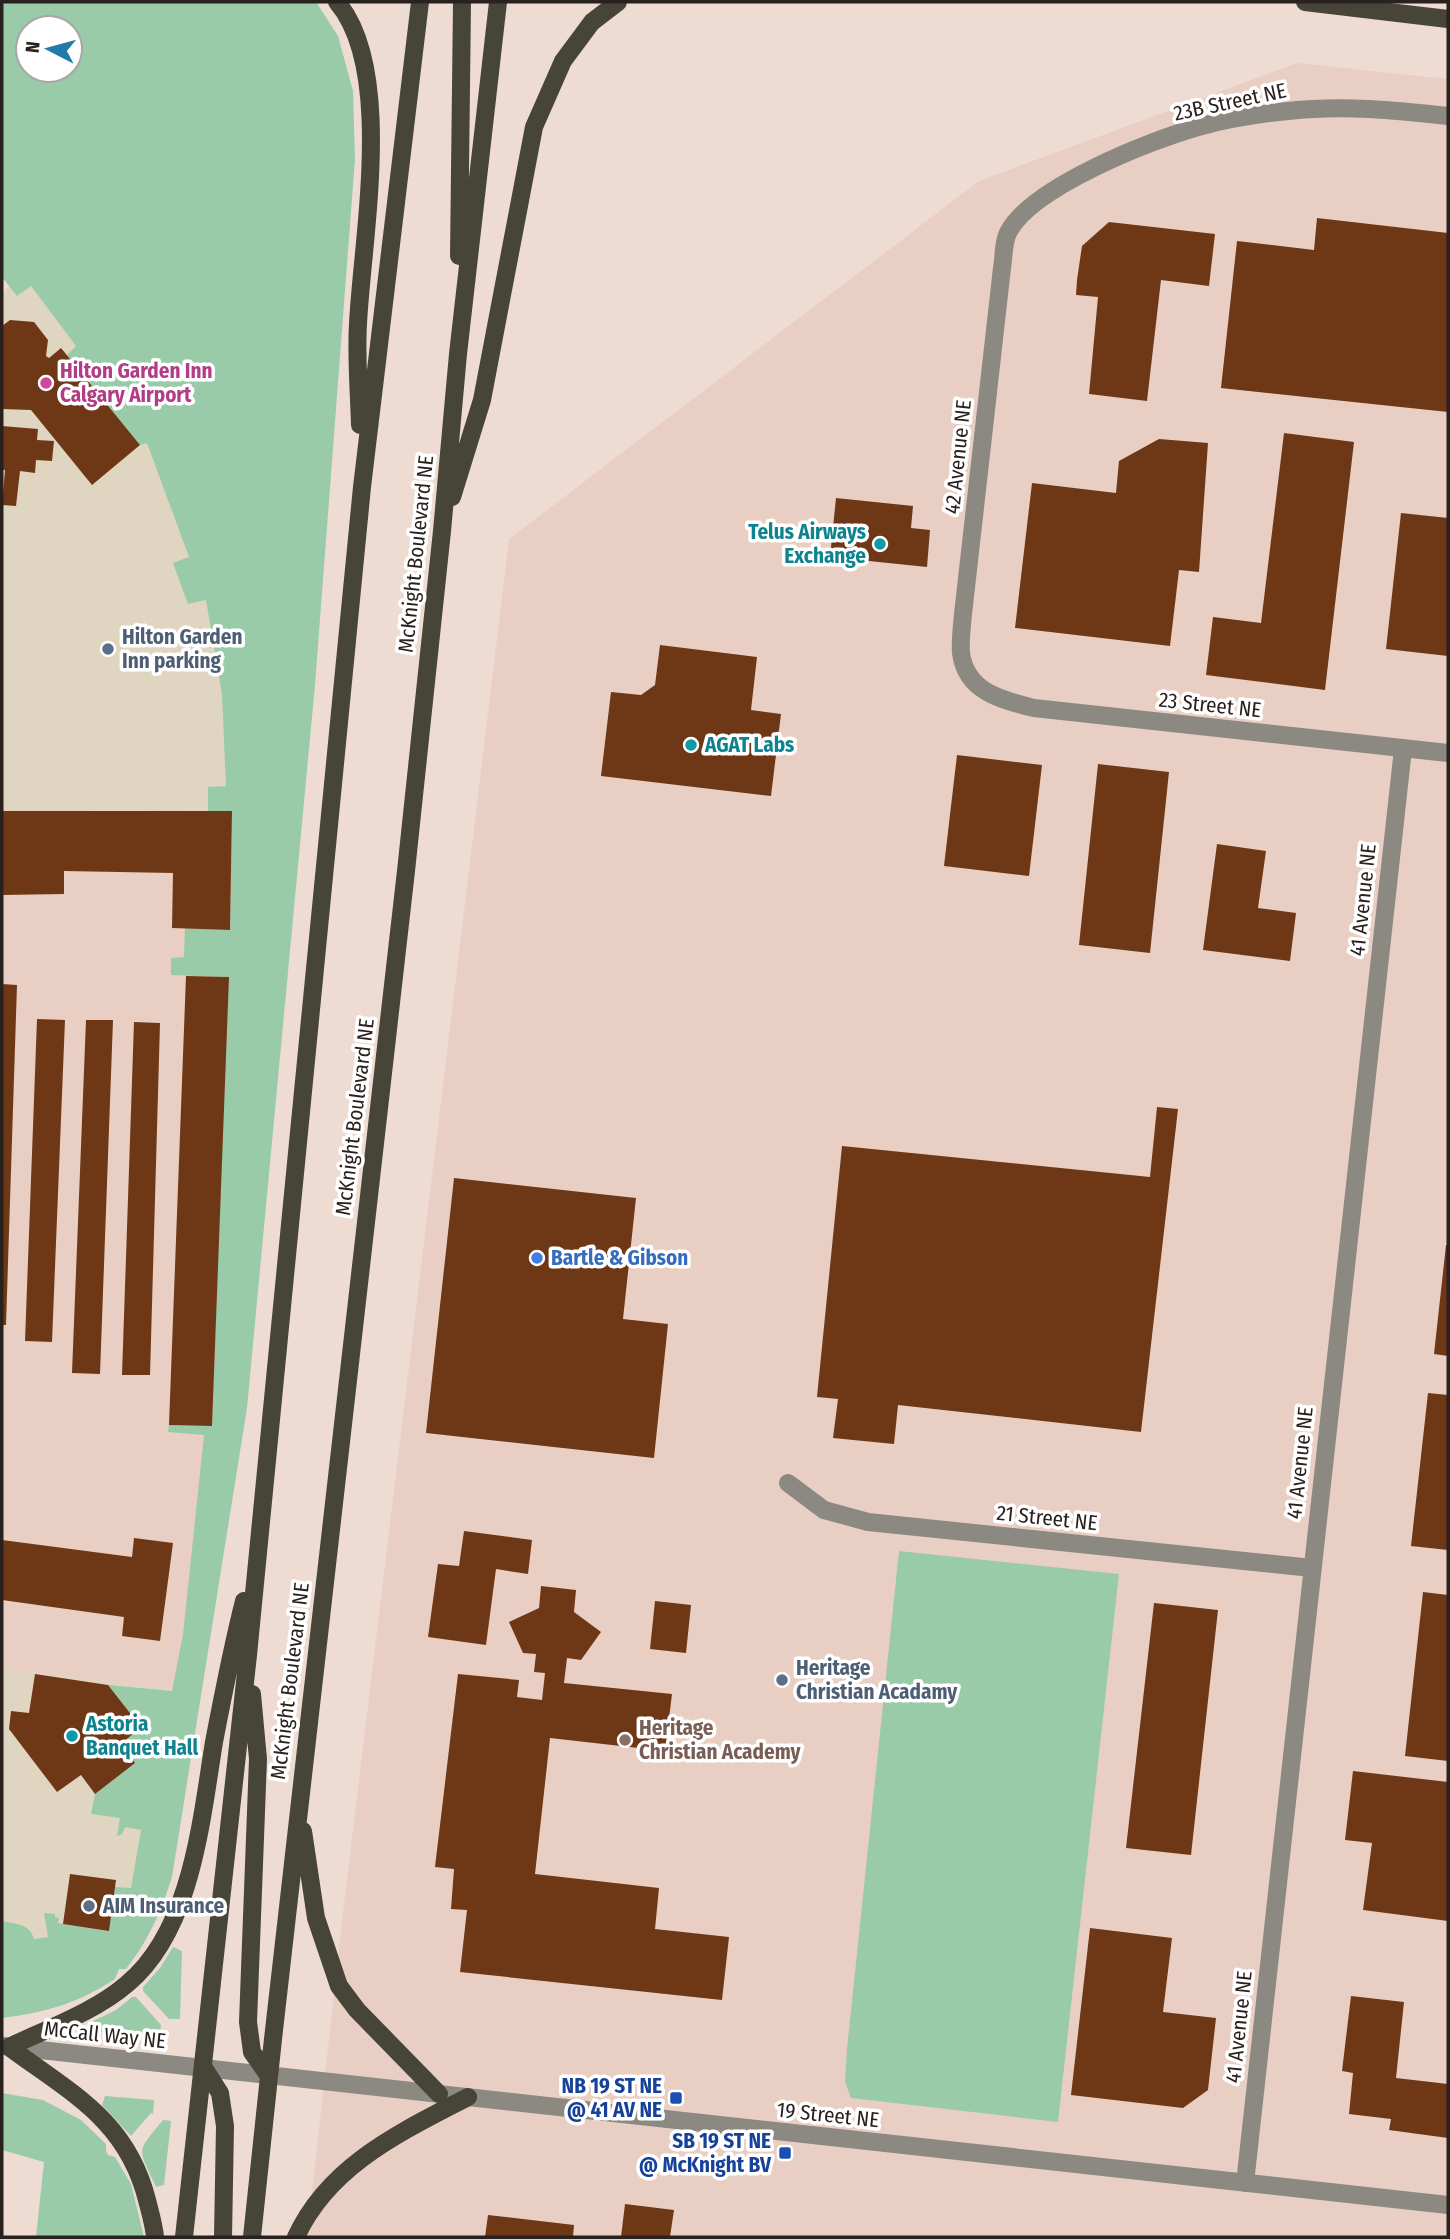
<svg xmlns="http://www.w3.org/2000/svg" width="1450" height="2239" font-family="'Fira Sans Condensed',sans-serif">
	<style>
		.commercial { fill: #e0d5c1 }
		.built { fill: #e9cfc3 }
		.green { fill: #99cba9; fill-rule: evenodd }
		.building { fill: #6e3817 }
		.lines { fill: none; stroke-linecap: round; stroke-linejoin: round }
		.minor { stroke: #8b8982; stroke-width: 18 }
		.major { stroke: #474438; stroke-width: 18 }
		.hotel-dot { fill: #d1479c; stroke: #fff; stroke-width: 2.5 }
		.culture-dot { fill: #0f9aa8; stroke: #fff; stroke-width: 2.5 }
		.service-dot { fill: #5c6f8a; stroke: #fff; stroke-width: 2.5 }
		.shop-dot { fill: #3f7fe0; stroke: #fff; stroke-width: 2.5 }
		.education-dot { fill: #8d6e63; stroke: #fff; stroke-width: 2.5 }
		.transit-dot { fill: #1a4fb4; stroke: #fff; stroke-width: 2.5 }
		.labels { text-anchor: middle; stroke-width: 7; stroke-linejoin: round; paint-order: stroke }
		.street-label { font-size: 21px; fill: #28211e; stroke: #fff }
		.hotel-label { font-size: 21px; font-weight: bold; fill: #b23c85; stroke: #fff; text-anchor: start }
		.culture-label { font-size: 21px; font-weight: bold; fill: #0d838f; stroke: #fff; text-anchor: start }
		.service-label { font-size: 21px; font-weight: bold; fill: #4e5e75; stroke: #fff; text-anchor: start }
		.shop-label { font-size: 21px; font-weight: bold; fill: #366cbe; stroke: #fff; text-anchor: start }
		.education-label { font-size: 21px; font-weight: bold; fill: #785e54; stroke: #fff; text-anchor: start }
		.transit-label { font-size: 21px; font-weight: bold; fill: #164399; stroke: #fff; text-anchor: end }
	</style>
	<rect width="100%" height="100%" fill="#eedcd3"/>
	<path class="commercial" d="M 26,270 L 169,447 L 227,601 L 245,809 L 2,812 L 2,293 Z
		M 2,1669 L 181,1689 L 140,1907 L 91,1972 L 2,1964 Z"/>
	<path class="built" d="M 1297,63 L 1448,79 L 1448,2237 L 307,2237 L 344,1904 L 509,539 L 979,181 Z
		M 245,809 L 227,1337 L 181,1689 L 2,1669 L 2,812 Z"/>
	<path class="green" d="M 2,2 L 316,2 L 338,36 L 353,91 L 355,159 L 315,685 L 247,1408 L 172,1877 C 161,1911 149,1940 126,1969 L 119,1969 L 115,1979 C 79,2003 44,2013 2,2018 L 2,1921 C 16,1924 30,1924 34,1939 L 48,1937 L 44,1913 L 55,1914 L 55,1917 L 59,1918 L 58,1923 L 109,1931 L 115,1887 L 131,1888 L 141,1830 L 125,1827 L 122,1834 L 117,1836 L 120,1818 L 91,1814 L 95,1794 L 134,1763 L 121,1744 L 141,1727 L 108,1685 L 172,1691 L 183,1634 L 204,1435 L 168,1432 L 169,1425 L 212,1426 L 228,977 L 171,975 L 171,958 L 184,957 L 185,928 L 230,930 L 232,811 L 208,811 L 208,787 L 226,786 L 222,694 L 206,600 L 188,604 L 173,563 L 189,557 L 147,443 L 140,445 L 67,355 L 76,346 L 31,286 L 17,296 L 2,277 ZM 28,28 L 70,28 L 70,70 L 28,70 Z
		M 899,1551 L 1119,1574 L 1058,2122 L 851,2098 L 845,2082 L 847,2049 Z
		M 173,1947 L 182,1951 L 180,2019 L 169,2019 L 143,1991 L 143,1987 L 160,1968 Z
		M 132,1997 L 136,1997 L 161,2025 L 160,2038 L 95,2031 L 93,2021 L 116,2010 Z
		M 2,2093 L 43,2100 L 81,2120 L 106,2144 L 106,2151 L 108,2155 L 115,2157 L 131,2184 L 144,2237 L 36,2237 L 44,2162 L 2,2150 Z
		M 105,2096 L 154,2100 L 153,2114 L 151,2113 L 131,2136 L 102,2105 Z
		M 163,2120 L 171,2121 L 164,2185 L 156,2187 C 138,2147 135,2154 163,2120 Z"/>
	<path class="building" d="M 1317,218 L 1448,233 L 1448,412 L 1221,388 L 1237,241 L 1314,250 Z
		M 1109,222 L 1215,234 L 1209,286 L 1161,280 L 1147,401 L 1089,394 L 1098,297 L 1076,295 L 1077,280 L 1082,246 Z
		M 10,320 L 34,322 L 48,340 L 46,356 L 49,358 L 61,348 L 140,445 L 92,485 L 31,410 L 2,409 L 2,326 Z
		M 2,426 L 38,429 L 37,440 L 54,441 L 52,461 L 36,460 L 35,473 L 20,471 L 16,506 L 2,505 L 5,470 L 2,470 Z
		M 1284,433 L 1354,442 L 1325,690 L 1206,675 L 1213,617 L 1261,623 Z
		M 1159,439 L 1208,443 L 1199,572 L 1179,570 L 1170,646 L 1015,628 L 1032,483 L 1116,493 L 1119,461 Z
		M 836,498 L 913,506 L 911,528 L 930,530 L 927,567 L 830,557 Z
		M 1401,513 L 1448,518 L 1448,656 L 1386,649 Z
		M 660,645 L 757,657 L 751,710 L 781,714 L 771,796 L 601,776 L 611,692 L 641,695 L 655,685 Z
		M 957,755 L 1042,765 L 1029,876 L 944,866 Z
		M 1098,764 L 1169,772 L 1150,953 L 1079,945 Z
		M 2,811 L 232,811 L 230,930 L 172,928 L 173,873 L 64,871 L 64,894 L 2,895 Z
		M 1217,844 L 1266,851 L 1258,908 L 1296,913 L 1290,961 L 1203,950 Z
		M 186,976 L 229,977 L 212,1426 L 169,1425 Z
		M 2,984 L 17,985 L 6,1325 L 2,1325 Z
		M 37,1019 L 65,1020 L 52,1342 L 25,1341 Z
		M 86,1020 L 113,1020 L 100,1374 L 72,1373 Z
		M 134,1022 L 160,1023 L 150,1375 L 122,1375 Z
		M 1157,1107 L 1178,1109 L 1141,1432 L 898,1405 L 894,1444 L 833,1438 L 838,1399 L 817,1397 L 842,1146 L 1150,1177 Z
		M 454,1178 L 636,1198 L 623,1319 L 668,1324 L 654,1458 L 426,1433 Z
		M 1446,1245 L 1448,1245 L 1448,1356 L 1434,1354 Z
		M 1428,1393 L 1448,1395 L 1448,1550 L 1411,1546 Z
		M 464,1531 L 532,1540 L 528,1574 L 496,1569 L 486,1645 L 428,1637 L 438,1564 L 459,1566 Z
		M 134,1538 L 173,1543 L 160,1641 L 122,1636 L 124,1617 L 2,1600 L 2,1540 L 132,1557 Z
		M 541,1586 L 576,1590 L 574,1612 L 601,1632 L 581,1660 L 567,1658 L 564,1683 L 672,1694 L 665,1751 L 550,1738 L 535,1874 L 659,1888 L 655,1929 L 729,1937 L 722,2000 L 460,1972 L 467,1910 L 451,1909 L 454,1869 L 435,1867 L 458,1674 L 519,1680 L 517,1697 L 542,1700 L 545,1673 L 534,1672 L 536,1654 L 523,1653 L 509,1622 L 539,1608 Z
		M 1423,1592 L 1448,1595 L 1448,1761 L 1405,1756 Z
		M 655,1601 L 691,1605 L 686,1653 L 650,1649 Z
		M 1154,1603 L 1218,1610 L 1191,1855 L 1126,1848 Z
		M 35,1674 L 108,1685 L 141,1727 L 121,1744 L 135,1763 L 95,1794 L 81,1775 L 57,1792 L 9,1729 L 11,1711 L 29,1713 Z
		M 1353,1771 L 1448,1782 L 1448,1921 L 1363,1910 L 1372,1843 L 1345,1840 Z
		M 70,1874 L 116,1880 L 109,1931 L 63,1924 Z
		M 1090,1928 L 1172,1938 L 1163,2012 L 1216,2018 L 1208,2090 L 1183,2108 L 1071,2095 Z
		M 1351,1996 L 1404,2002 L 1396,2078 L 1448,2084 L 1448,2138 L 1389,2130 L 1391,2119 L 1349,2114 L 1353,2073 L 1342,2071 Z
		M 625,2204 L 674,2210 L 670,2237 L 621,2237 Z
		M 488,2215 L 574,2225 L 573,2237 L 485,2237 Z"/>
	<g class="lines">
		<path class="minor" d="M 1448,116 C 1395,110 1342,105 1288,111 C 1258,114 1227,119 1198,127 C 1149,141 1033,187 1009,231 C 1003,241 1004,257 1002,268 L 963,614 C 962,626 960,640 961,653 C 966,692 1002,700 1034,708 L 1448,753
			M 788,1483 L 824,1510 L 868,1522 L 1312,1568
			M 4,2046 L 1448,2205
			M 1245,2183 L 1403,749"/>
		<path class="major" d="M 337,2 C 395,70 362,239 358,324 C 356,357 359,391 360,425
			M 1305,2 L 1448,19
			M 459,256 L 462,2
			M 452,497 L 482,400 L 534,127 L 563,61 L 592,22 L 618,2
			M 252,1694 L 258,1759 L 248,2022 L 252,2052 L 269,2076
			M 303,1831 L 316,1918 L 339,1986 L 357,2010 L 439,2094
			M 204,2068 L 220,2093 L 225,2126 L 223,2237
			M 155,2237 C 154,2225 150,2212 147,2200 C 127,2120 71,2093 9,2047 C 47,2029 96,2011 127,1984 C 192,1930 201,1821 214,1742 C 223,1695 232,1648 244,1601
			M 184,2237 L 248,1655 L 362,487 L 420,2
			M 252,2237 L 273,2039 L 406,871 L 442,531 L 458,354 L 498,2
			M 296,2237 C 329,2165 401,2132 468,2097"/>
	</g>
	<circle class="hotel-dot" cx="46" cy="383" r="7"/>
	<g class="culture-dot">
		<circle cx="880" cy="544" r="7"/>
		<circle cx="691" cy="745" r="7"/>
		<circle cx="72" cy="1736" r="7"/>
	</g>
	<g class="service-dot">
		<circle cx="108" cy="649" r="7"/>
		<circle cx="782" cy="1680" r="7"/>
		<circle cx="89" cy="1906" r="7"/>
	</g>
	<circle class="shop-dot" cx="537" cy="1258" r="7"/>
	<circle class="education-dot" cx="625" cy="1740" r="7"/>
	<g class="transit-dot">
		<rect x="669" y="2091" width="14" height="14" rx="3.5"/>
		<rect x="778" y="2146" width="14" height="14" rx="3.5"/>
	</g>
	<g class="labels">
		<g class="street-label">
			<text transform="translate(1230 102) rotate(-12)" y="7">23B Street NE</text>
			<text transform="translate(958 457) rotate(-84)" y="7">42 Avenue NE</text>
			<text transform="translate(416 554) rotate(-84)" y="7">McKnight Boulevard NE</text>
			<text transform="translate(1210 705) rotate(6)" y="7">23 Street NE</text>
			<text transform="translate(1363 900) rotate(-84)" y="7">41 Avenue NE</text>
			<text transform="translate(355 1117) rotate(-83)" y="7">McKnight Boulevard NE</text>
			<text transform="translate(1300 1463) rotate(-84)" y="7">41 Avenue NE</text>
			<text transform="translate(1047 1518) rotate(6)" y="7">21 Street NE</text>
			<text transform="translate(290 1681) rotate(-83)" y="7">McKnight Boulevard NE</text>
			<text transform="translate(1239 2027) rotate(-84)" y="7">41 Avenue NE</text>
			<text transform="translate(105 2035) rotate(6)" y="7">McCall Way NE</text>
			<text transform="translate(828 2115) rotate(6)" y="7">19 Street NE</text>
		</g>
		<g class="hotel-label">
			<text x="60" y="378">Hilton Garden Inn<tspan x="60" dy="24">Calgary Airport</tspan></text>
		</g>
		<g class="culture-label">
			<text x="866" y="539" text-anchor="end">Telus Airways<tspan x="866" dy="24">Exchange</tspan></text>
			<text x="705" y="752">AGAT Labs</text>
			<text x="86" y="1731">Astoria<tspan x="86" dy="24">Banquet Hall</tspan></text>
		</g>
		<g class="service-label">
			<text x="122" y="644">Hilton Garden<tspan x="122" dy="24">Inn parking</tspan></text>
			<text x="796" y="1675">Heritage<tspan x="796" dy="24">Christian Acadamy</tspan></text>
			<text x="103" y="1913">AIM Insurance</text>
		</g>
		<g class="shop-label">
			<text x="551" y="1265">Bartle &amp; Gibson</text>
		</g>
		<g class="education-label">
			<text x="639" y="1735">Heritage<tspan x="639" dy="24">Christian Academy</tspan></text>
		</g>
		<g class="transit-label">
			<text x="662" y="2093">NB 19 ST NE<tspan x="662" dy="24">@ 41 AV NE</tspan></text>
			<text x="771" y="2148">SB 19 ST NE<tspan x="771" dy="24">@ McKnight BV</tspan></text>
		</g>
	</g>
	<rect width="1450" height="2239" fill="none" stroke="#28211e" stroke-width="7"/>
	<g transform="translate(49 49) rotate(276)"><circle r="33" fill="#ffffff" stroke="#a9a6a5" stroke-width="2"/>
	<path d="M0-5L12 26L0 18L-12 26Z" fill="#217ba9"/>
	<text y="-10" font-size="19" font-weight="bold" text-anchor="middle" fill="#28211e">N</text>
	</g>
</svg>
